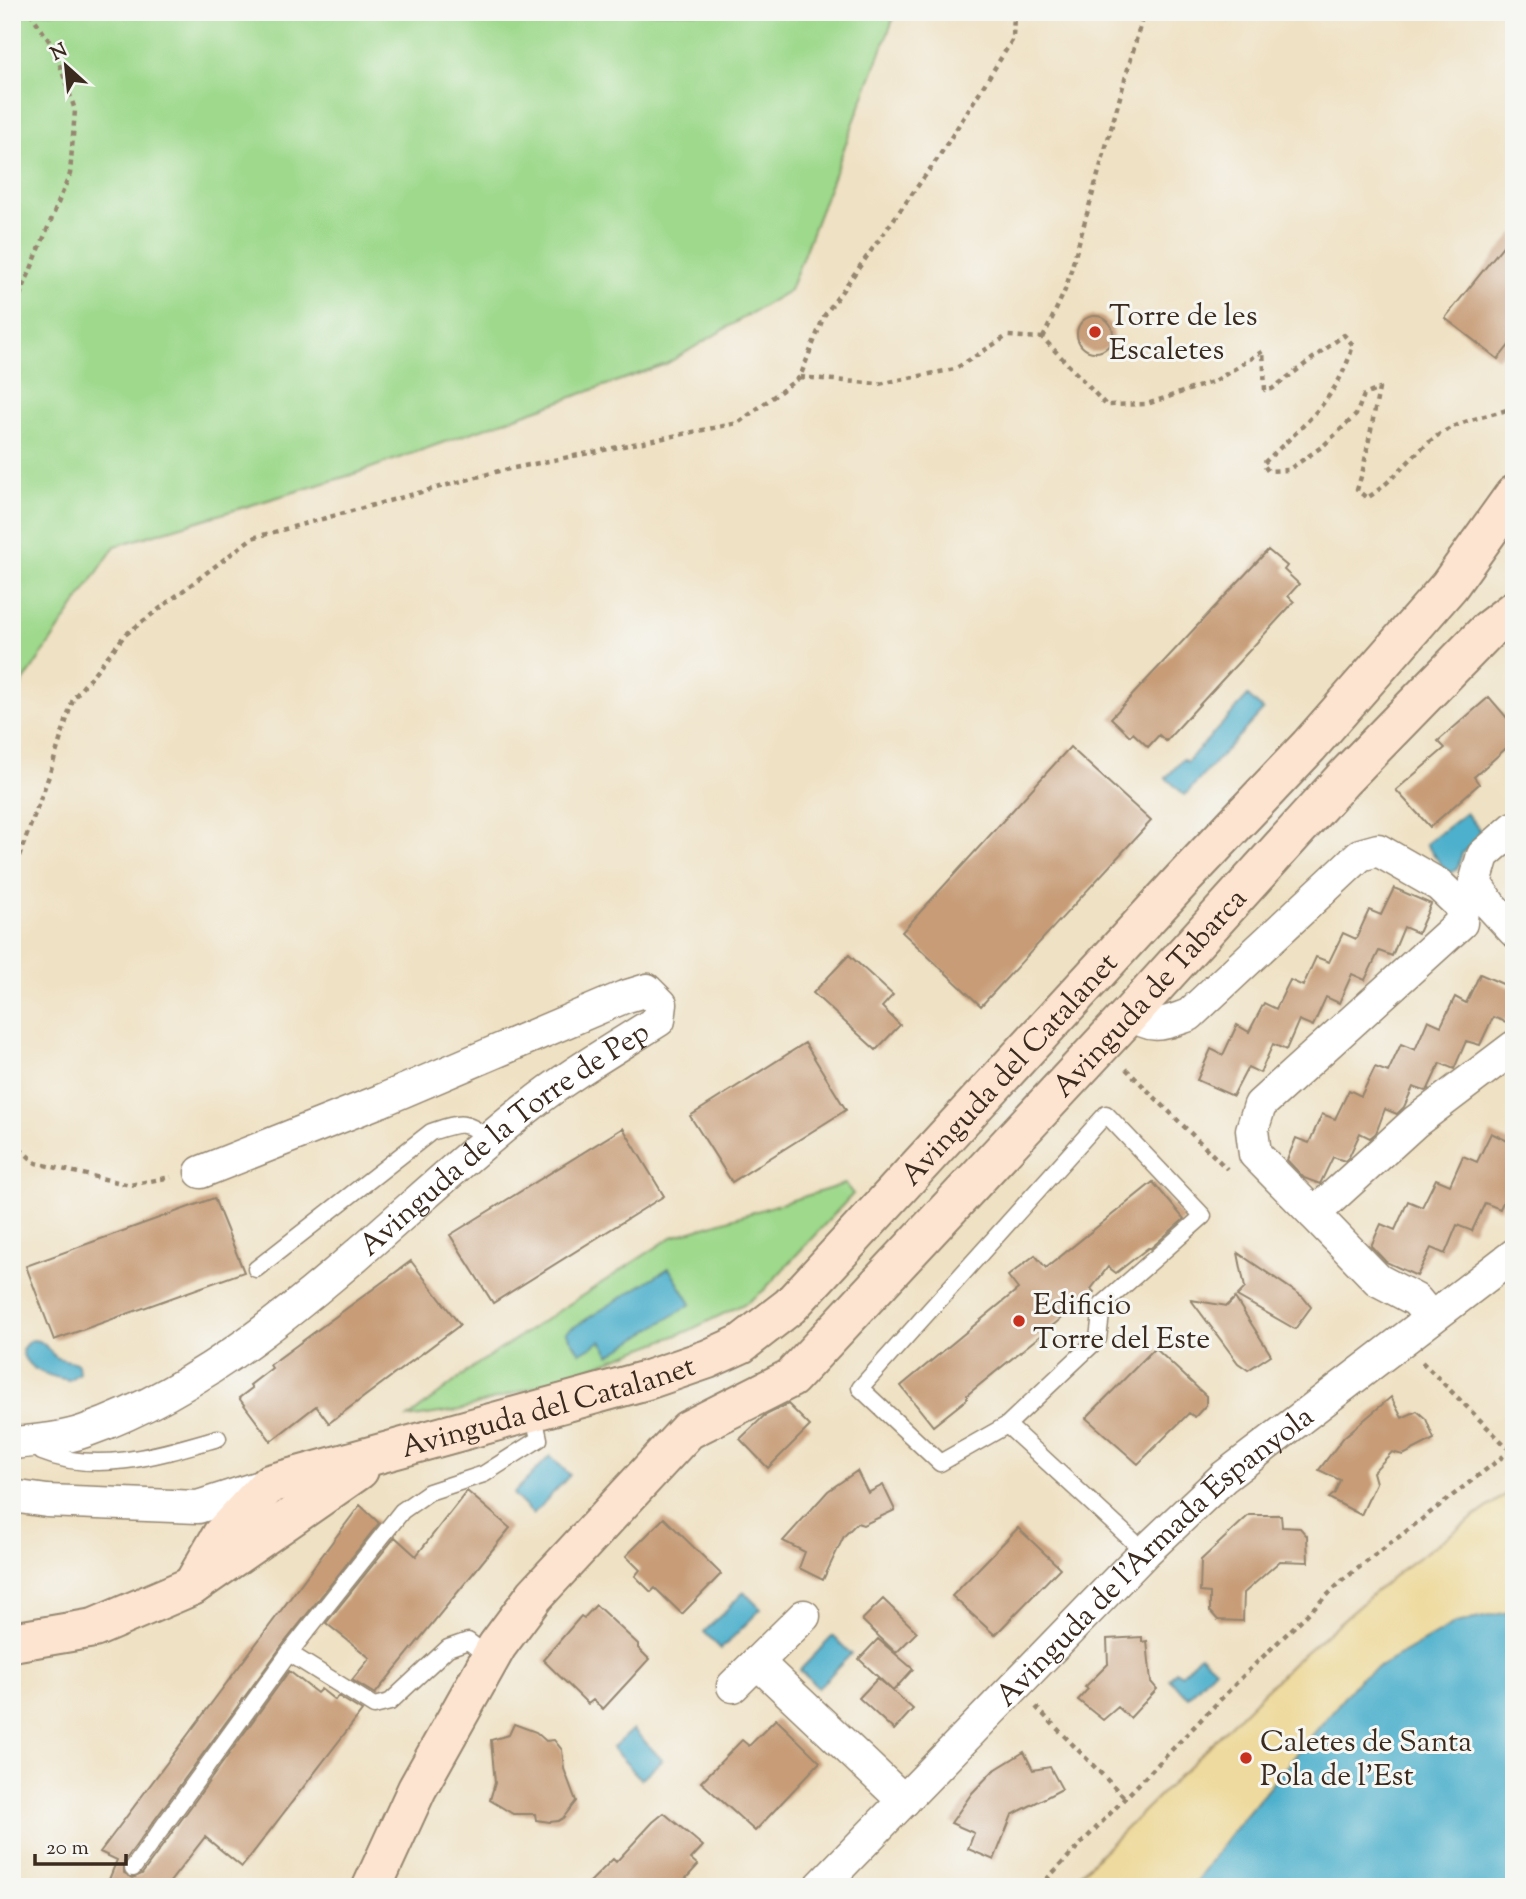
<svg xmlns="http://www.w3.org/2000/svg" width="1526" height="1899" font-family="'Sorts Mill Goudy',serif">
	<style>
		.green { fill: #9ed98c; stroke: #6c8255; stroke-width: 2 }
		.sand { fill: #eeda9e; stroke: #94825e; stroke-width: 2 }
		.water { fill: #4db0cc; stroke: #446d75; stroke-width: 2 }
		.building { fill: #c79c77 }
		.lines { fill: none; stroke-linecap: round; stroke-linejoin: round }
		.lane-casing { stroke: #958670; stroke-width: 19 }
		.street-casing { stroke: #958670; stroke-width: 35 }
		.secondary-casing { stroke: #958670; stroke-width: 42 }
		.path { stroke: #958670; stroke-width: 4.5; stroke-dasharray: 5 5; stroke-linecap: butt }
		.lane { stroke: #fff; stroke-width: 16 }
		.street { stroke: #fff; stroke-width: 32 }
		.secondary { stroke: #fde4d0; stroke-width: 38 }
		.poi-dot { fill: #c8321e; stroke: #f6f6f2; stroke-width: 2.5 }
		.labels { text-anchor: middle; stroke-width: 6; stroke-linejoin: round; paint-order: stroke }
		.poi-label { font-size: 30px; fill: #3b2a1e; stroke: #f6f6f2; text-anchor: start }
		.street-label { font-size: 30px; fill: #3b2a1e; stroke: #f6f6f2 }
	</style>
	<rect width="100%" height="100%" fill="#f6f6f2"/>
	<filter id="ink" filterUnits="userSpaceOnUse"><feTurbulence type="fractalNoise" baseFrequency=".0143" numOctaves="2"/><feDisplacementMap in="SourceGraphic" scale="14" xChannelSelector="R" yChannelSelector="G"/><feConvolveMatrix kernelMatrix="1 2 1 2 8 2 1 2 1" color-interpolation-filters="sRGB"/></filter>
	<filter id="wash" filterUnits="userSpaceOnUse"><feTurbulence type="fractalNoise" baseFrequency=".00686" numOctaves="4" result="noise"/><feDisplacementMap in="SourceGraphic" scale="28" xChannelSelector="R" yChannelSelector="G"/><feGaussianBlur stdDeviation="1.57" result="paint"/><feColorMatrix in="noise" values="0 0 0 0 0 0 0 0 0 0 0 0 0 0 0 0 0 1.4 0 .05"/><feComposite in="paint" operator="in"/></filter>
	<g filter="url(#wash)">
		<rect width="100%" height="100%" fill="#efe1c3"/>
		<path class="green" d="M 12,12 L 896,12 L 790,290 L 666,364 L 351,475 L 115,546 L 12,699 Z
			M 845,1184 L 853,1194 L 763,1291 L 748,1302 L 688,1331 L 566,1377 L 460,1410 L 408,1418 L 476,1365 L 672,1237 Z"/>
		<path class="sand" d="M 1506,1494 L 1514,1501 L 1514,1611 L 1456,1623 L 1360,1678 L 1228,1837 L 1192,1887 L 1067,1887 L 1295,1661 L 1397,1573 Z"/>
		<path class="water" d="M 1248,696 L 1263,710 L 1185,795 L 1166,778 L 1183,759 L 1187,762 Z
			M 1466,813 L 1484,835 L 1462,853 L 1457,869 L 1451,873 L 1446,871 L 1426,844 Z
			M 669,1268 L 691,1304 L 610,1355 L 601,1341 L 580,1353 L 566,1332 Z
			M 34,1340 C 46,1341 47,1351 56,1357 C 63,1361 71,1360 78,1364 L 79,1373 L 69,1380 C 51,1377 23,1370 22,1349 L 29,1341 Z
			M 550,1456 L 570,1475 L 533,1514 L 513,1494 Z
			M 744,1592 L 761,1609 L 721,1649 L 704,1632 Z
			M 1514,1611 L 1514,1887 L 1192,1887 L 1228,1837 L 1360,1678 L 1456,1623 Z
			M 833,1636 L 851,1654 L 818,1688 L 800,1670 Z
			M 1200,1655 L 1215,1669 L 1188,1697 L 1169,1679 L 1176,1671 L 1181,1675 Z
			M 633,1729 L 662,1760 L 641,1779 L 612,1748 Z"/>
		<g id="blocks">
			<path class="building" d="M 1514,232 L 1514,339 L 1498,359 L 1445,318 Z
				M1077 334a18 18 0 1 1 36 0a18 18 0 1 1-36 0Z
				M 1268,550 L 1287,566 L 1284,570 L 1299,584 L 1288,596 L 1294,602 L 1166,741 L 1159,735 L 1148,747 L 1133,733 L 1130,736 L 1111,718 Z
				M 1489,697 L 1514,726 L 1514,741 L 1474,777 L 1479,784 L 1430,827 L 1396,790 L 1445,748 L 1438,741 Z
				M 1070,747 L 1151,821 L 981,1006 L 902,932 Z
				M 1394,888 L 1431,904 L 1418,933 L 1404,927 L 1392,956 L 1379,951 L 1365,980 L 1352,974 L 1339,1003 L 1326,997 L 1313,1026 L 1299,1020 L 1286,1050 L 1273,1044 L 1260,1073 L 1248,1067 L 1233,1096 L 1197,1080 L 1211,1049 L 1223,1055 L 1237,1025 L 1249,1032 L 1264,1003 L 1276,1009 L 1290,980 L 1303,986 L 1316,957 L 1329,962 L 1343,933 L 1356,939 L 1369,910 L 1381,915 Z
				M 849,955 L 893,995 L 882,1007 L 900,1025 L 876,1050 L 813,993 Z
				M 1480,974 L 1514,989 L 1514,1006 L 1506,1022 L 1493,1017 L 1480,1045 L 1466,1041 L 1454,1069 L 1440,1063 L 1428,1089 L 1425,1091 L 1413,1087 L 1404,1107 L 1397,1114 L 1385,1109 L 1376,1133 L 1370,1138 L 1360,1133 L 1349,1157 L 1345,1161 L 1333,1157 L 1320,1184 L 1304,1178 L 1287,1160 L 1296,1138 L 1309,1143 L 1322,1114 L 1335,1119 L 1349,1090 L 1361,1096 L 1375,1067 L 1388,1072 L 1401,1044 L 1415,1050 L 1428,1020 L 1441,1026 L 1455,997 L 1466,1003 Z
				M 805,1043 L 846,1110 L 732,1182 L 690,1116 Z
				M 623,1128 L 664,1196 L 493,1303 L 450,1235 Z
				M 1491,1133 L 1514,1144 L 1514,1177 L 1500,1209 L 1485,1203 L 1472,1231 L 1457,1225 L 1445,1254 L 1431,1248 L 1417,1276 L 1386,1262 L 1371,1246 L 1381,1224 L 1395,1230 L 1408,1201 L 1422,1207 L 1436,1179 L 1450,1185 L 1463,1156 L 1477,1162 Z
				M 1153,1182 L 1184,1219 L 1151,1248 L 1148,1248 L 1116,1273 L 1108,1267 L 1091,1289 L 1094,1292 L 967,1395 L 967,1399 L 933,1426 L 901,1386 L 1018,1289 L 1008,1276 L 1035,1255 L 1046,1268 Z
				M 214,1198 L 244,1272 L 54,1340 L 26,1266 Z
				M 1238,1253 L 1303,1297 L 1311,1307 L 1295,1329 L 1237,1296 L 1245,1288 Z
				M 411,1261 L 460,1325 L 329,1423 L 316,1406 L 271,1441 L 239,1398 L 252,1388 L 250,1385 L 272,1368 L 270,1365 Z
				M 1235,1298 L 1271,1355 L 1248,1370 L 1238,1363 L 1191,1300 L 1227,1306 Z
				M 1155,1348 L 1206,1396 L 1206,1405 L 1195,1417 L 1189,1413 L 1138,1464 L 1086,1418 Z
				M 1391,1397 L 1402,1418 L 1417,1411 L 1426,1419 L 1434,1439 L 1403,1455 L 1392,1452 L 1373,1472 L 1376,1483 L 1361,1515 L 1329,1498 L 1335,1493 L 1340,1480 L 1319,1470 L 1344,1437 Z
				M 788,1404 L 810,1426 L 768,1468 L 740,1439 L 764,1416 Z
				M 857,1471 L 868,1493 L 883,1485 L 895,1510 L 863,1525 L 857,1523 L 844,1536 L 823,1580 L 799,1568 L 805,1552 L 783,1541 L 828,1491 Z
				M 467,1491 L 510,1528 L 375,1694 L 352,1680 L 370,1658 L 326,1623 L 395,1537 L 416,1556 Z
				M 360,1505 L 379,1523 L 281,1647 L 124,1862 L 124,1873 L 133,1878 L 142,1874 L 289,1671 L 317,1693 L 321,1689 L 335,1700 L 338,1696 L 362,1711 L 242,1867 L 205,1837 L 166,1887 L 106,1887 L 117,1860 L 100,1852 Z
				M 1249,1515 L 1281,1515 L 1282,1527 L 1300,1528 L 1307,1536 L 1308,1562 L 1280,1561 L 1244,1593 L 1243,1621 L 1218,1620 L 1210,1611 L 1210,1593 L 1200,1592 L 1201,1560 Z
				M 664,1518 L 721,1574 L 682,1614 L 655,1588 L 651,1592 L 635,1576 L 640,1570 L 626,1556 Z
				M 1018,1528 L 1060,1568 L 995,1635 L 952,1596 Z
				M 883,1599 L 917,1632 L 896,1653 L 862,1620 Z
				M 596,1605 L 638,1644 L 638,1648 L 649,1659 L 603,1709 L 593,1700 L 588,1704 L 543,1660 L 581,1616 L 584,1618 Z
				M 1142,1637 L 1142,1642 L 1147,1641 L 1151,1682 L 1157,1689 L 1130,1718 L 1118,1707 L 1103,1720 L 1078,1700 L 1088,1689 L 1085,1687 L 1108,1664 L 1107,1639 Z
				M 878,1639 L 913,1669 L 893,1691 L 859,1659 Z
				M 878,1678 L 913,1709 L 894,1730 L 859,1698 Z
				M 776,1719 L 820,1762 L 755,1831 L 701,1782 L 742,1740 L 749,1746 Z
				M 514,1724 L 536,1732 L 546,1741 L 554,1740 L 562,1750 L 564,1769 L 576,1801 L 563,1818 L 558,1821 L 550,1822 L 536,1820 L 535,1814 L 513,1814 L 490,1800 L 495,1783 L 491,1740 L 509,1735 Z
				M 1024,1752 L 1033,1770 L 1050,1767 L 1062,1789 L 1012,1815 L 994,1860 L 968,1849 L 974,1833 L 951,1823 L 972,1793 L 993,1771 Z
				M 664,1813 L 703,1846 L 691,1859 L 698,1865 L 678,1887 L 585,1887 L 613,1859 L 616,1862 L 653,1822 Z"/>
		</g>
	</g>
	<g filter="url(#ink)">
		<use href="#blocks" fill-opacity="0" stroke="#958670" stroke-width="2"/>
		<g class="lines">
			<defs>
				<path id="lane" d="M 256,1269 L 431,1132 C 458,1123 466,1119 488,1139
					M 1007,1425 L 1098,1339 L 1102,1305 L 1203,1216 L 1106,1114 L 860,1388 L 940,1463 L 1007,1425 L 1145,1552
					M 40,1441 L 42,1452 C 98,1475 162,1454 218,1438
					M 289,1653 L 374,1706 L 390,1702 L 448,1648 L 468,1641 L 490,1658
					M 133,1868 L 289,1653 L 402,1511 L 429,1492 L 484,1474 L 539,1439 L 533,1412"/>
				<g id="street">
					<path d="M 1514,828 L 1483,855 L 1475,883 L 1490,905 L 1514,931"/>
					<path d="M 1131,1013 C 1153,1031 1165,1023 1189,1015 L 1360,855 L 1378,850 L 1439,885 L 1462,907 L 1461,923 L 1260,1105 L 1252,1130 L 1255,1154 L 1314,1214 L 1415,1122 L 1514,1047"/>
					<path d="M 1314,1214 L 1378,1280 L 1416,1300 L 1431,1318"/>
					<path id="s1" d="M 12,1443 C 36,1441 63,1439 85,1431 C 256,1371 387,1218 527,1108 C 568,1075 615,1048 659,1020 L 661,1004 L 647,990 L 624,997 L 380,1101 L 201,1172"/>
					<path d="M 12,1496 L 47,1501 L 198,1507 L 269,1484"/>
					<path d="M 757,1662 L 904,1801"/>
					<path d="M 733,1686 L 804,1616"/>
					<path id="s2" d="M 820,1887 L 1145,1552 L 1224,1477 L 1514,1255"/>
				</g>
				<g id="secondary">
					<path id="s3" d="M 192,1586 L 221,1536 L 269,1484 L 647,1380 L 708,1359 L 741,1344 L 790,1306 L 1183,879 L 1309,746 L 1449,586 L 1514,495"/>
					<path d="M 12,1642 L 94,1628 L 192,1586 L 359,1470"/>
					<path id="s4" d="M 372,1887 L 417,1789 L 497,1646 L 535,1595 L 688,1430 L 791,1378 L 1131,1013 L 1343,779 L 1488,630 L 1514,610"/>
				</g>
			</defs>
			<use href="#lane" class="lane-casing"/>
			<use href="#street" class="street-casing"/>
			<use href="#secondary" class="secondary-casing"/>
			<path class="path" d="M 12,315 L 70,174 L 75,110 L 55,50 L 30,12
				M 1043,338 L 1066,288 L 1144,12
				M 800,377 L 879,384 L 955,369 L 1007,336 L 1043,338 L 1106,405 L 1147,404 L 1215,381 L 1263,351 L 1265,390 L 1272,389 L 1344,335 L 1353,345 C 1338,400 1302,426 1263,464 L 1268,471 L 1288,470 L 1323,446 L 1356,415 L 1364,395 L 1379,389 L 1363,470 L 1357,490 L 1367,498 C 1394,481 1412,454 1437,436 C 1461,420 1487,416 1514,408
				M 12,875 L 49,776 L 73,699 L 125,635 L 252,538 L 499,471 L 738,423 L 800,377 L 824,316 L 938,158 L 1013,39 L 1014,12
				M 1126,1069 L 1227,1169
				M 12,1142 L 36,1163 L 130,1185 L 171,1177
				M 1422,1362 L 1510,1450
				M 1036,1707 L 1125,1798
				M 1039,1887 L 1250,1669 L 1343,1580 L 1514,1448"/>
			<use href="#lane" class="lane"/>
			<use href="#street" class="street"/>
			<use href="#secondary" class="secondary"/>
		</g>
	</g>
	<g class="poi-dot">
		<circle cx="1095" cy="332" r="7"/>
		<circle cx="1019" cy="1321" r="7"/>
		<circle cx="1246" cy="1758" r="7"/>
	</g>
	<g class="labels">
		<g class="poi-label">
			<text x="1109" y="325">Torre de les<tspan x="1109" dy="34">Escaletes</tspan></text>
			<text x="1033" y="1314">Edificio<tspan x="1033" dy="34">Torre del Este</tspan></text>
			<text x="1260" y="1751">Caletes de Santa<tspan x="1260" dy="34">Pola de l'Est</tspan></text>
		</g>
		<g class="street-label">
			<text dy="10" stroke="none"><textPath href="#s4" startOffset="1202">Avinguda de Tabarca</textPath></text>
			<text dy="10" stroke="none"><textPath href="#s3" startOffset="1006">Avinguda del Catalanet</textPath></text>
			<text dy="10" stroke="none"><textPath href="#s1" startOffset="588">Avinguda de la Torre de Pep</textPath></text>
			<text dy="10" stroke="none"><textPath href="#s3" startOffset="418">Avinguda del Catalanet</textPath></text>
			<text dy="10" stroke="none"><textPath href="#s2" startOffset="471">Avinguda de l'Armada Espanyola</textPath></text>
		</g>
	</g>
	<rect width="1526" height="1899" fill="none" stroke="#f6f6f2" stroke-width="42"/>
	<g transform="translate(66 66) rotate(333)" stroke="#f6f6f2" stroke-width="5" paint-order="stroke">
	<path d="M0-5L12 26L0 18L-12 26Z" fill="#3b2a1e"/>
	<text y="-10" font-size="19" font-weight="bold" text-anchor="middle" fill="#3b2a1e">N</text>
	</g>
	<path d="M35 1854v10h91v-10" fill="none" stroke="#3b2a1e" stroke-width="3.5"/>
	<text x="46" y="1854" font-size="21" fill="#3b2a1e" stroke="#f6f6f2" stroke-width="5" paint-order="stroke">20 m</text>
</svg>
